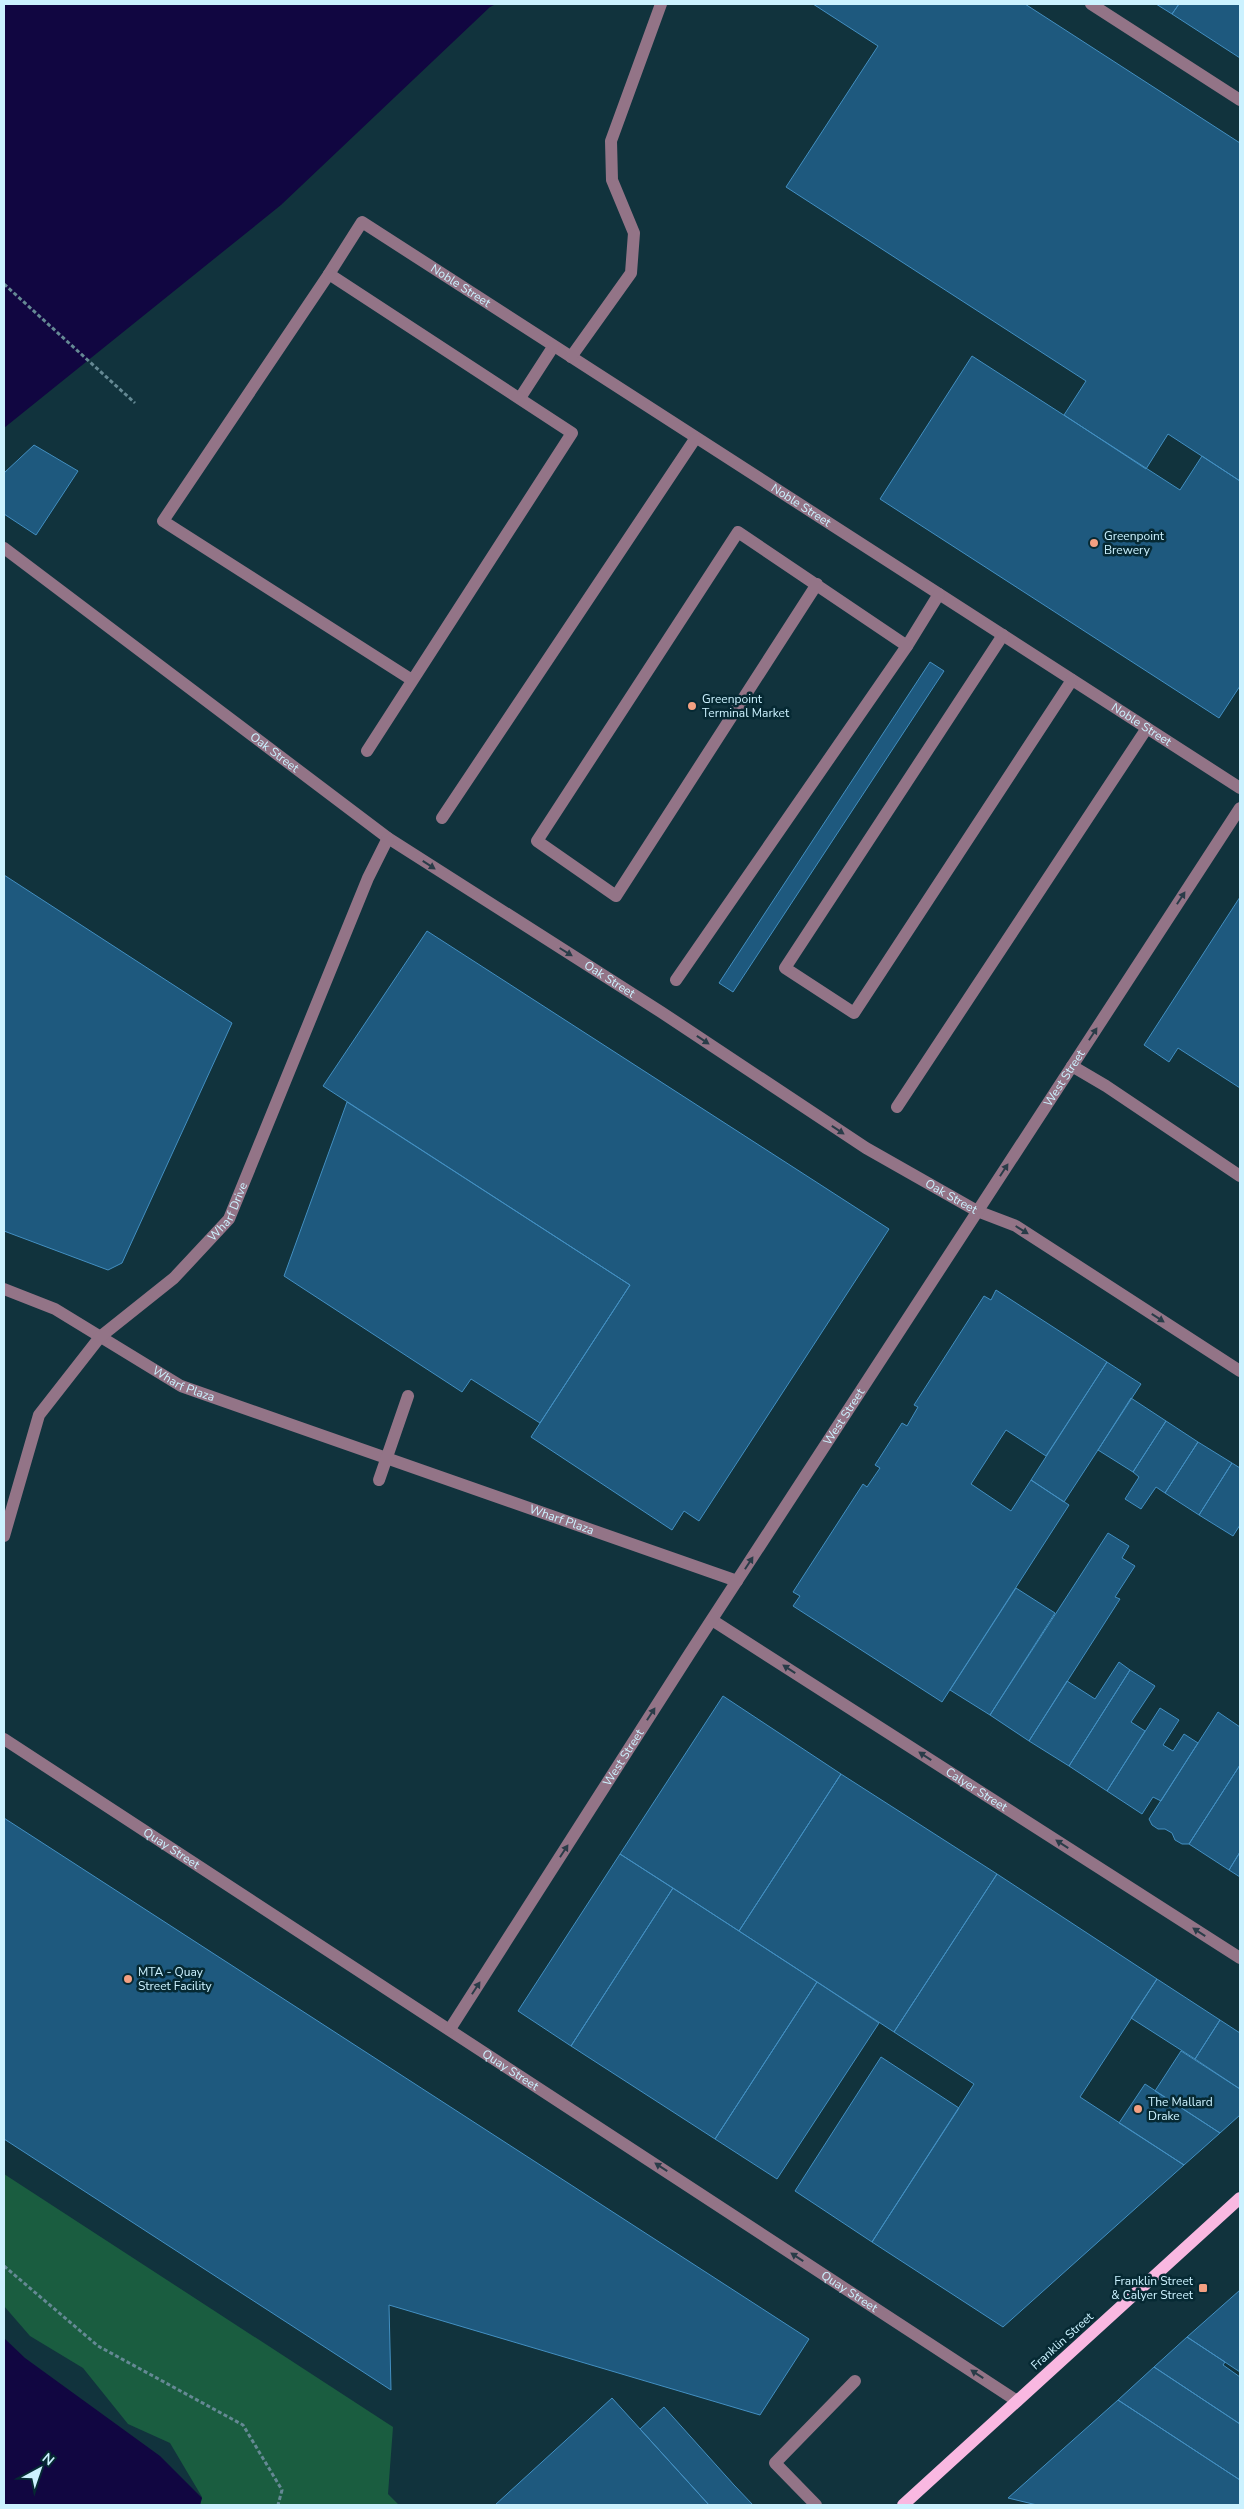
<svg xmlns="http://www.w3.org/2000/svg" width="1244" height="2509" font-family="'Nunito Sans',sans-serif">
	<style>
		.green { fill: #1a5d40 }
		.water { fill: #110641 }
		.building { fill: #1e597e; stroke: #438fc1 }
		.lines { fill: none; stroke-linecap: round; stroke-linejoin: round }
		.path { stroke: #658994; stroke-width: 3; stroke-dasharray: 4 2.5; stroke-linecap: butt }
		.minor { stroke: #937487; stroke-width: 12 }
		.major { stroke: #f9b8e1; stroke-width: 12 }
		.oneway { fill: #293c48 }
		.poi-dot { fill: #f3a082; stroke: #062933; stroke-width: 2 }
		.labels { text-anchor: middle; stroke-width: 5; stroke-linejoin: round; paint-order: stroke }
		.street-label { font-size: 12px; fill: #ccf2ff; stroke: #062933 }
		.poi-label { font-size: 12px; fill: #ccf2ff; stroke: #062933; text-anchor: start }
	</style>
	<rect width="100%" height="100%" fill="#11333d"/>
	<path class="green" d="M 4,2174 L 393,2427 L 388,2494 L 399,2505 L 200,2505 L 202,2497 L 170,2443 L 128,2424 L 83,2368 L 30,2336 L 4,2306 Z"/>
	<path class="water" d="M 4,4 L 496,4 L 490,7 L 281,205 L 4,428 Z
		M 4,2338 L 25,2358 L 160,2456 L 202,2498 L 200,2505 L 4,2505 Z"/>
	<path class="building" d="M 813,4 L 1025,4 L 1240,143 L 1240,481 L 1168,434 L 1146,469 L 1064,415 L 1086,381 L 786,187 L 878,46 Z
		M 1156,4 L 1179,4 L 1172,14 Z
		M 1179,4 L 1240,4 L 1240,58 L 1172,14 Z
		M 972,356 L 1180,490 L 1202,456 L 1240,481 L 1240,686 L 1219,718 L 880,499 Z
		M 34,445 L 78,471 L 36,535 L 4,514 L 4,473 Z
		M 930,662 L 944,671 L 733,992 L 719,983 Z
		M 4,875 L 232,1023 L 122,1263 L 108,1270 L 4,1231 Z
		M 1240,897 L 1240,1088 L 1178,1048 L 1169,1062 L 1144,1045 Z
		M 427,931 L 889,1229 L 699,1521 L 684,1511 L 672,1530 L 531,1437 L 630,1285 L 323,1086 Z
		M 347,1102 L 630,1285 L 540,1423 L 471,1379 L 462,1392 L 284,1276 Z
		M 996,1290 L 1107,1362 L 1046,1456 L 1006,1430 L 971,1484 L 1011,1511 L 1031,1480 L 1069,1505 L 942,1702 L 793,1606 L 800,1596 L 793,1592 L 863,1484 L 867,1487 L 880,1468 L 875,1465 L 902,1423 L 907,1426 L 918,1407 L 914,1405 L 984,1296 L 991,1300 Z
		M 1107,1362 L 1141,1384 L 1064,1502 L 1031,1480 Z
		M 1131,1398 L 1166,1421 L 1133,1472 L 1098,1450 Z
		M 1166,1421 L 1198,1442 L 1165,1493 L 1156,1487 L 1141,1509 L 1125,1499 L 1139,1477 L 1133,1472 Z
		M 1198,1442 L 1232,1463 L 1199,1515 L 1165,1493 Z
		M 1232,1463 L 1240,1468 L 1240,1525 L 1233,1536 L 1199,1515 Z
		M 1108,1533 L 1129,1546 L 1122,1558 L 1135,1566 L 1115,1597 L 1120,1599 L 1029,1741 L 990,1715 Z
		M 1016,1588 L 1055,1613 L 990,1715 L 950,1690 Z
		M 1119,1662 L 1130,1670 L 1069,1766 L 1029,1741 L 1067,1681 L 1095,1699 Z
		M 1130,1670 L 1155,1686 L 1131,1722 L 1145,1731 L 1107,1791 L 1069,1766 Z
		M 723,1696 L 841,1774 L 739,1931 L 620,1854 Z
		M 1160,1708 L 1179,1720 L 1163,1745 L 1173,1751 L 1184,1734 L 1198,1743 L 1161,1801 L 1153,1797 L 1142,1814 L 1107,1791 Z
		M 1218,1712 L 1240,1727 L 1240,1765 L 1189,1844 L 1182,1844 L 1175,1840 L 1172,1833 L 1165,1829 L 1158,1829 L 1152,1825 L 1149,1819 Z
		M 1240,1765 L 1240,1852 L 1229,1870 L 1189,1844 Z
		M 841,1774 L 997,1874 L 894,2032 L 739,1931 Z
		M 4,1818 L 809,2339 L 760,2415 L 389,2305 L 391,2390 L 4,2139 Z
		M 1240,1852 L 1240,1877 L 1229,1870 Z
		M 620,1854 L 673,1888 L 571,2046 L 518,2011 Z
		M 997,1874 L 1157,1979 L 1080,2097 L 1184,2165 L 1003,2327 L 872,2242 L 974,2084 L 894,2032 Z
		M 673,1888 L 817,1982 L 715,2139 L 571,2046 Z
		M 1157,1979 L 1220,2020 L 1195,2059 L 1131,2018 Z
		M 817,1982 L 879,2023 L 777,2179 L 715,2139 Z
		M 1220,2020 L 1240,2033 L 1240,2089 L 1195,2059 Z
		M 1181,2051 L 1240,2089 L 1240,2115 L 1220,2133 L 1155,2091 Z
		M 881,2057 L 959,2108 L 872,2242 L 795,2191 Z
		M 1145,2084 L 1220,2133 L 1184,2165 L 1119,2123 Z
		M 1240,2290 L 1240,2372 L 1187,2337 Z
		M 1187,2337 L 1225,2362 L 1223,2365 L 1240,2377 L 1240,2424 L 1154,2367 Z
		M 1154,2367 L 1240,2424 L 1240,2480 L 1118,2400 Z
		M 612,2398 L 709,2505 L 495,2505 Z
		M 1118,2400 L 1240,2480 L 1240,2505 L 1037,2505 L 1008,2498 Z
		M 664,2407 L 734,2485 L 753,2505 L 709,2505 L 640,2429 Z"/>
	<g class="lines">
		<path class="path" d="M 4,284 L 135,403
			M 4,2266 L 98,2346 L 243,2425 L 282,2490 L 278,2505"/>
		<g class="minor">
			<path d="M 1091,4 L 1240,100"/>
			<path id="s1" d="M 329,274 L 362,222 L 1240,788"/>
			<path d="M 571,357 L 631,273 L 634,233 L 612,180 L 611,141 L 661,4"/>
			<path d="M 520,398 L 553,347"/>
			<path id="s2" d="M 4,548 L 388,838 L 661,1012 L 866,1148 L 977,1211 L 1016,1226 L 1240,1371"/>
			<path d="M 1003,635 L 785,968 L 854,1013 L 1072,680"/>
			<path d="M 907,646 L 939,594"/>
			<path d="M 367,751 L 572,433 L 329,274 L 163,521 L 412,680"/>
			<path d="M 442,818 L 695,439"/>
			<path d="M 676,980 L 907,646 L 738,532 L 537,841 L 616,896 L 817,584"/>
			<path d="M 1072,1066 L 1106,1086 L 1240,1176"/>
			<path d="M 897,1107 L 1147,728"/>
			<path id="s3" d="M 4,1289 L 55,1309 L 181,1386 L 737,1581"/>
			<path d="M 379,1480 L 408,1396"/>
			<path id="s4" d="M 4,1536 L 39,1415 L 100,1337 L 174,1278 L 229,1219 L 368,878 L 388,838"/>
			<path id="s5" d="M 712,1620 L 1240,1958"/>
			<path id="s6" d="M 4,1739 L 1017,2401"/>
			<path id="s7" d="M 450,2029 L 690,1653 L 1240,808"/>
			<path d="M 816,2505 L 775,2463 L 855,2381"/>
		</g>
		<path class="major" d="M 903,2505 L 1240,2198"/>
	</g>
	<defs><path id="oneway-solid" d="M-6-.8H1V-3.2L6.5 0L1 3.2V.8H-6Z" transform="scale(1.25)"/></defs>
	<g class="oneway">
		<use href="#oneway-solid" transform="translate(429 865) rotate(33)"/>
		<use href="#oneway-solid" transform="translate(1181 898) rotate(-57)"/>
		<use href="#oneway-solid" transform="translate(566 952) rotate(32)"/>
		<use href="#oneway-solid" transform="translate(1093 1034) rotate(-57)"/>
		<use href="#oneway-solid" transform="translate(703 1040) rotate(34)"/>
		<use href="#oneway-solid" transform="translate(838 1130) rotate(34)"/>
		<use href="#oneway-solid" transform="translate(1004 1170) rotate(-57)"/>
		<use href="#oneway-solid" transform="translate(1022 1230) rotate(32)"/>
		<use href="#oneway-solid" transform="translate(1158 1318) rotate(33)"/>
		<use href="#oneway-solid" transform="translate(749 1563) rotate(-57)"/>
		<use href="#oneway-solid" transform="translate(789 1669) rotate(-147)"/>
		<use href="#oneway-solid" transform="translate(651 1714) rotate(-57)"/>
		<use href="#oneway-solid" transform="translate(925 1756) rotate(-147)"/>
		<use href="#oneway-solid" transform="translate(1062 1844) rotate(-147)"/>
		<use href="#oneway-solid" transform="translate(564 1851) rotate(-57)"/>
		<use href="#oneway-solid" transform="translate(1199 1932) rotate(-147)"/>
		<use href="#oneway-solid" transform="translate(476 1988) rotate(-57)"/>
		<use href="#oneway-solid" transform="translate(661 2167) rotate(-147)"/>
		<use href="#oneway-solid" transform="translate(797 2257) rotate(-147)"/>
		<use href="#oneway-solid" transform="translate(977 2374) rotate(-147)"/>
	</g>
	<g class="poi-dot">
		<circle cx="1094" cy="543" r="5"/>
		<circle cx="692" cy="706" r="5"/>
		<circle cx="128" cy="1979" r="5"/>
		<circle cx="1138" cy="2109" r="5"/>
		<rect x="1198" y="2283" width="10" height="10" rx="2.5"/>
	</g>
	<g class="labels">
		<g class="street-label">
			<text dy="4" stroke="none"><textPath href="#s1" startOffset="179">Noble Street</textPath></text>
			<text dy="4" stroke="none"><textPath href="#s1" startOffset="584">Noble Street</textPath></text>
			<text dy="4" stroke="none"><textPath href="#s1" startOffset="989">Noble Street</textPath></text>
			<text dy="4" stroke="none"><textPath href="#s2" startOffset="339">Oak Street</textPath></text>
			<text dy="4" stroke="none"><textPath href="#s2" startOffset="744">Oak Street</textPath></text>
			<text dy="4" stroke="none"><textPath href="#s7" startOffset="1132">West Street</textPath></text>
			<text dy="4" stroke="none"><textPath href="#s2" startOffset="1149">Oak Street</textPath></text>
			<text dy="4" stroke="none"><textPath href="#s4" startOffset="406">Wharf Drive</textPath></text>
			<text dy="4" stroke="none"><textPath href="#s3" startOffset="204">Wharf Plaza</textPath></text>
			<text dy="4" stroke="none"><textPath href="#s7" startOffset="728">West Street</textPath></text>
			<text dy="4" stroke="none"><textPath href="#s3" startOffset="606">Wharf Plaza</textPath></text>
			<text dy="4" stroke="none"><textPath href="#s7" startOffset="322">West Street</textPath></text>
			<text dy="4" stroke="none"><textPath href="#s5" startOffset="314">Calyer Street</textPath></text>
			<text dy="4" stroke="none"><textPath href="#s6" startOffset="200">Quay Street</textPath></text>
			<text dy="4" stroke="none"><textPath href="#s6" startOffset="605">Quay Street</textPath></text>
			<text dy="4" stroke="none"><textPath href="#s6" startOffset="1010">Quay Street</textPath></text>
			<text transform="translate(1062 2341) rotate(-42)" y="4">Franklin Street</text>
		</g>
		<g class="poi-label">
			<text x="1104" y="540">Greenpoint<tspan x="1104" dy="14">Brewery</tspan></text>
			<text x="702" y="703">Greenpoint<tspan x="702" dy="14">Terminal Market</tspan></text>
			<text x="138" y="1976">MTA - Quay<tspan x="138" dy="14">Street Facility</tspan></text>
			<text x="1148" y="2106">The Mallard<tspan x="1148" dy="14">Drake</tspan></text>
			<text x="1193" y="2285" text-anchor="end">Franklin Street<tspan x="1193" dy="14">&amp; Calyer Street</tspan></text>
		</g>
	</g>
	<rect width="1244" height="2509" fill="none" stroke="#ccf2ff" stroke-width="10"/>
	<g transform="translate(40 2469) rotate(40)" stroke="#062933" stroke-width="4" paint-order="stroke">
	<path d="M0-4L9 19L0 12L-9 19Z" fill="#ccf2ff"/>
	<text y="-8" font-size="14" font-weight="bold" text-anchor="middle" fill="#ccf2ff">N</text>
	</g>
</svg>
